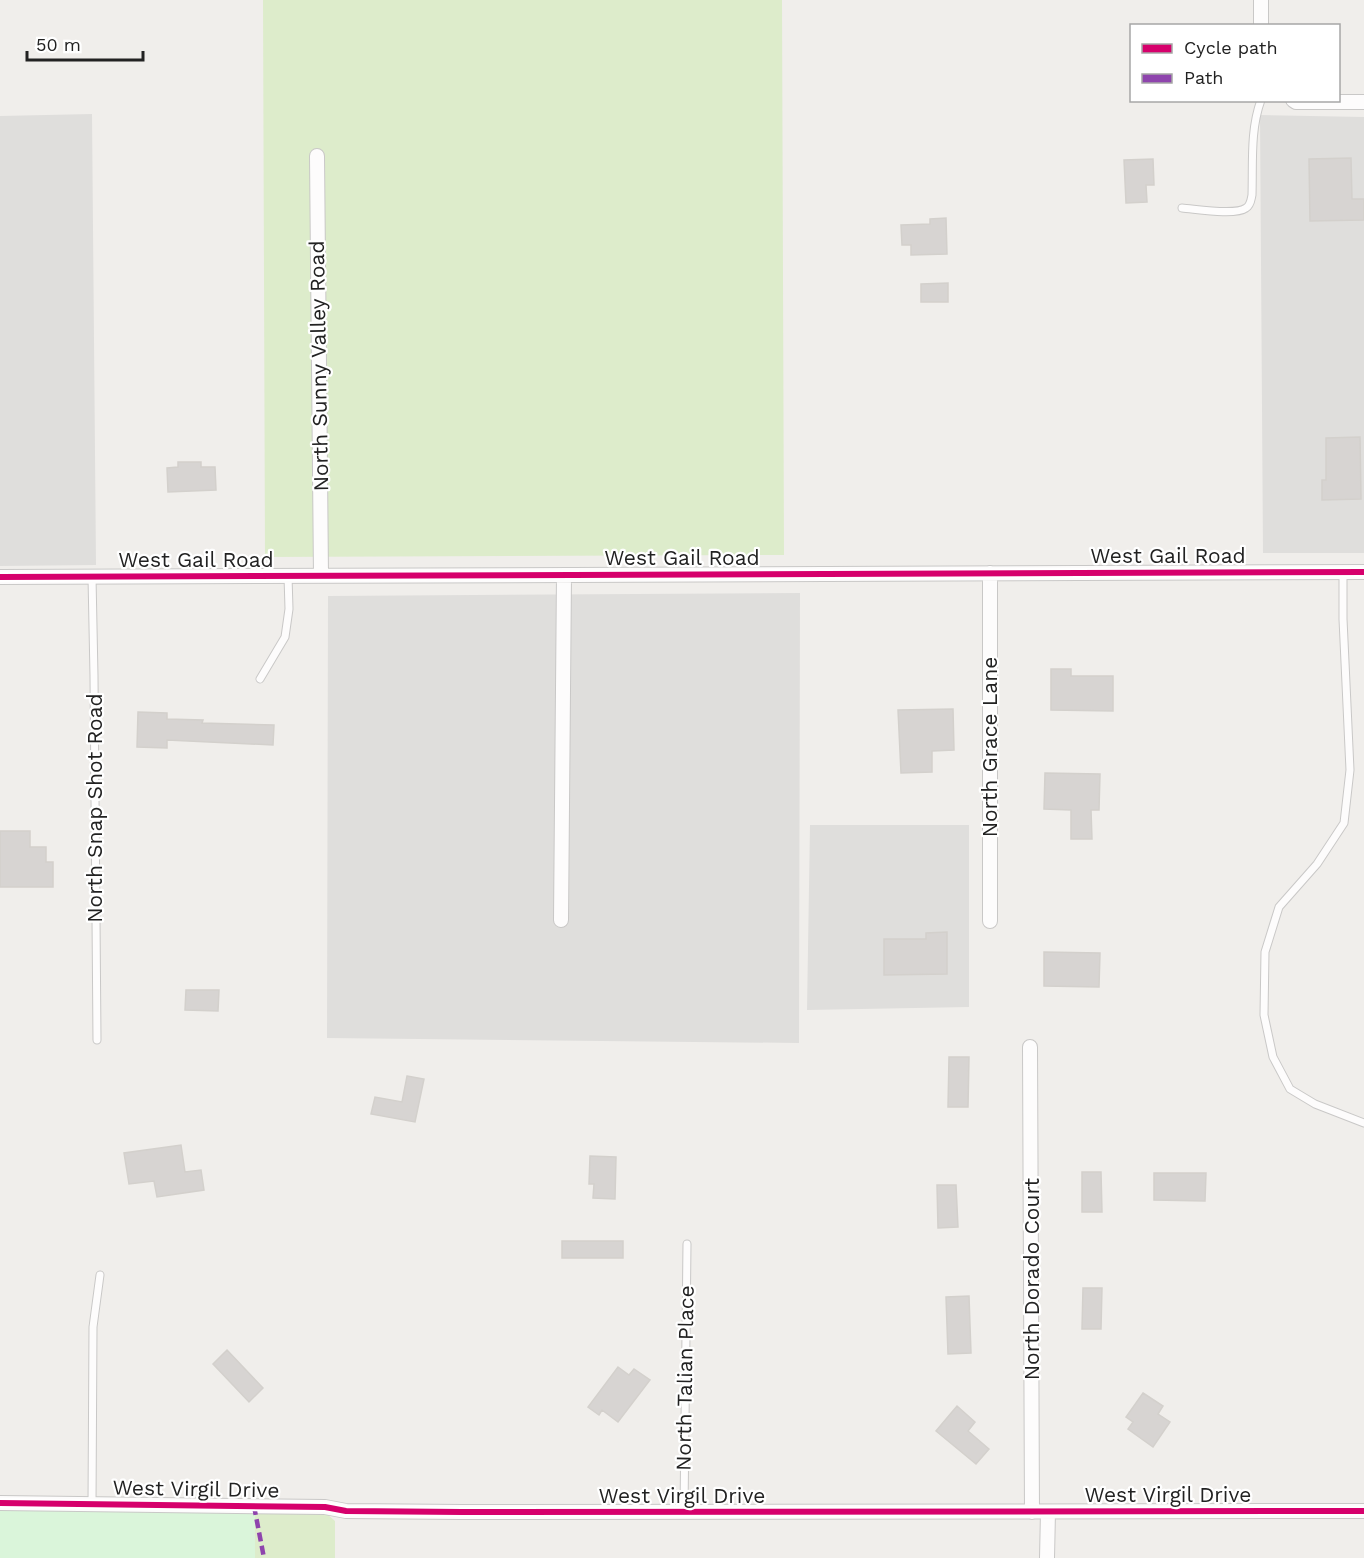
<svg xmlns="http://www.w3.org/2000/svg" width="1364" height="1558" font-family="'Work Sans',sans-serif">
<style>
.residential{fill:#dfdedc}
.grass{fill:#ddeccb}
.park{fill:#daf5da}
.building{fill:#d7d4d2;stroke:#d3d0cc;stroke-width:1.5}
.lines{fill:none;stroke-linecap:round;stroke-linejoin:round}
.service-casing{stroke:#c9c8c7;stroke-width:9}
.minor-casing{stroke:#c9c8c7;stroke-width:16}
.service{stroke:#fdfcfc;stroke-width:7}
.minor{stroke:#fdfcfc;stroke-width:14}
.quiet{stroke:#8e44ad;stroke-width:4.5;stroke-dasharray:9 4.5;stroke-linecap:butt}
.cycleway-casing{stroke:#fff;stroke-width:10}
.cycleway{stroke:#d6006c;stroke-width:6}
.labels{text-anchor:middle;stroke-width:4.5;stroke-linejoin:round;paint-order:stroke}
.street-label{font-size:21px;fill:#222;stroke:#fff}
</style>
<rect width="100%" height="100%" fill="#f0eeeb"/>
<path class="residential" d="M 92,114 L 96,565 L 0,566 L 0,116 Z
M 1260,115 L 1364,117 L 1364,553 L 1263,553 Z
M 800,593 L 799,1043 L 327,1038 L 328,596 Z
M 810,825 L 969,825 L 969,1007 L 807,1010 Z"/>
<path class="grass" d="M 263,0 L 782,0 L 784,555 L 265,557 Z
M 0,1512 L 325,1512 L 335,1521 L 335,1558 L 0,1558 Z"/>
<path class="park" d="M 0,1508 L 255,1513 L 255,1558 L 0,1558 Z"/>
<path class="building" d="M 1351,158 L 1352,199 L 1364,199 L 1364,220 L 1310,221 L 1309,159 Z
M 1153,159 L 1154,185 L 1146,185 L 1147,202 L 1126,203 L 1124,160 Z
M 946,218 L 947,254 L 911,255 L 911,245 L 902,245 L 901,225 L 930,224 L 930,219 Z
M 948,283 L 948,302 L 921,302 L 921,284 Z
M 1360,437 L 1361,499 L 1322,500 L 1322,480 L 1326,480 L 1326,438 Z
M 178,462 L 201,462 L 201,467 L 215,467 L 216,490 L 168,492 L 167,468 L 178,467 Z
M 1051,669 L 1071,669 L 1071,676 L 1113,676 L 1113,711 L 1051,710 Z
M 953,709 L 954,750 L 932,751 L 932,772 L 901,773 L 898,710 Z
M 138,712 L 167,713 L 167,719 L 203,720 L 202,723 L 274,725 L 273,745 L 167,740 L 167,748 L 137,747 Z
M 1045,773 L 1100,774 L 1099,810 L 1091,810 L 1092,839 L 1071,839 L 1071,810 L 1044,809 Z
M 0,831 L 30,831 L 30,847 L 46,847 L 46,862 L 53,862 L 53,887 L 0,887 Z
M 947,932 L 947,974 L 884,975 L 884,939 L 926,939 L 926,933 Z
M 1044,952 L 1100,953 L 1099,987 L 1044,986 Z
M 186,990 L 219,990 L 218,1011 L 185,1010 Z
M 949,1057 L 969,1057 L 968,1107 L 948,1107 Z
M 407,1076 L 424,1079 L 415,1122 L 371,1114 L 375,1097 L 402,1102 Z
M 181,1145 L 185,1172 L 201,1170 L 204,1190 L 157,1197 L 154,1181 L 129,1184 L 124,1153 Z
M 590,1156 L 616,1157 L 615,1199 L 593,1198 L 594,1184 L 589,1184 Z
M 1082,1172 L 1101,1172 L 1102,1212 L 1082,1212 Z
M 1154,1173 L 1206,1173 L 1205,1201 L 1154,1200 Z
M 937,1185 L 956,1185 L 958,1227 L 938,1228 Z
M 562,1241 L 623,1241 L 623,1258 L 562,1258 Z
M 1083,1288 L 1102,1288 L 1101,1329 L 1082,1329 Z
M 969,1296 L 971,1353 L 948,1354 L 946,1297 Z
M 227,1350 L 263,1388 L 249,1402 L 213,1364 Z
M 618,1367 L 629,1375 L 634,1369 L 650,1380 L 618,1422 L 602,1410 L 599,1415 L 588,1407 Z
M 1143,1393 L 1163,1406 L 1158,1414 L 1170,1422 L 1153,1447 L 1128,1429 L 1133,1422 L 1126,1417 Z
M 957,1406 L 975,1422 L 968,1431 L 989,1449 L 976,1464 L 936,1431 Z"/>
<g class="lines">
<g class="service-casing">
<path id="service" d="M 1182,208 C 1196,209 1235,216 1246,208 C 1251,205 1251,199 1252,195 C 1253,163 1250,130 1261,100
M 1343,572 L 1343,619 L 1350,770 L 1344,823 L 1317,864 L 1279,907 L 1265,952 L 1264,1015 L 1273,1057 L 1290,1089 L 1315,1104 L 1364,1123
M 92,577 L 94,676 L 97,1040
M 260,679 L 285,637 L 289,609 L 288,576
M 92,1504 L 93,1327 L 100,1275
M 684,1512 L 687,1244"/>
</g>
<g class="minor-casing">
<path id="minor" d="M 1261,26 L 1261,0
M 1293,100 L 1296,102 L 1364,102
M 317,156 L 321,576
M 990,573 L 990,921
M 0,577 L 1364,572
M 561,920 L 564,575
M 1030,1047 L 1032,1512
M 0,1503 L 325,1507 L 346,1511 L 462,1512 L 1364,1511
M 1047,1558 L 1048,1512"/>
</g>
<use href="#service" class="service"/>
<use href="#minor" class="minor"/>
<path class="quiet" d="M 254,1506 L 264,1558"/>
<g class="cycleway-casing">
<path id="cycleway" d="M 0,577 L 1364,572
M 0,1503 L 325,1507 L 346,1511 L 462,1512 L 1364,1511"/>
</g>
<use href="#cycleway" class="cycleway"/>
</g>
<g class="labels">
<g class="street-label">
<text transform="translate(319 366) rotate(-91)" y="7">North Sunny Valley Road</text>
<text x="1168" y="563">West Gail Road</text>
<text x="682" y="565">West Gail Road</text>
<text x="196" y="567">West Gail Road</text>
<text transform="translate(990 747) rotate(-90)" y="7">North Grace Lane</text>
<text transform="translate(95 808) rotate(-90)" y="7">North Snap Shot Road</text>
<text transform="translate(1032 1279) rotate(-90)" y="7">North Dorado Court</text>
<text transform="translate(685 1378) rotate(-89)" y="7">North Talian Place</text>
<text transform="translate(196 1489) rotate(1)" y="7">West Virgil Drive</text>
<text x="1168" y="1502">West Virgil Drive</text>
<text x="682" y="1503">West Virgil Drive</text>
</g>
</g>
<rect x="1130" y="24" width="210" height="78" fill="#ffffff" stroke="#a7a7a7" stroke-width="1.5"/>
<rect x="1142" y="44" width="30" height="9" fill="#d6006c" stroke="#a7a7a7" stroke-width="1.5"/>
<text x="1184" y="54" font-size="18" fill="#222222">Cycle path</text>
<rect x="1142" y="74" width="30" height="9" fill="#8e44ad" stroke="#a7a7a7" stroke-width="1.5"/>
<text x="1184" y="84" font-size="18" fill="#222222">Path</text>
<path d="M27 51v9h116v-9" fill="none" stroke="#222222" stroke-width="3"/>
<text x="36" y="51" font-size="18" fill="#222222" stroke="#ffffff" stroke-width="4.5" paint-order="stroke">50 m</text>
</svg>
